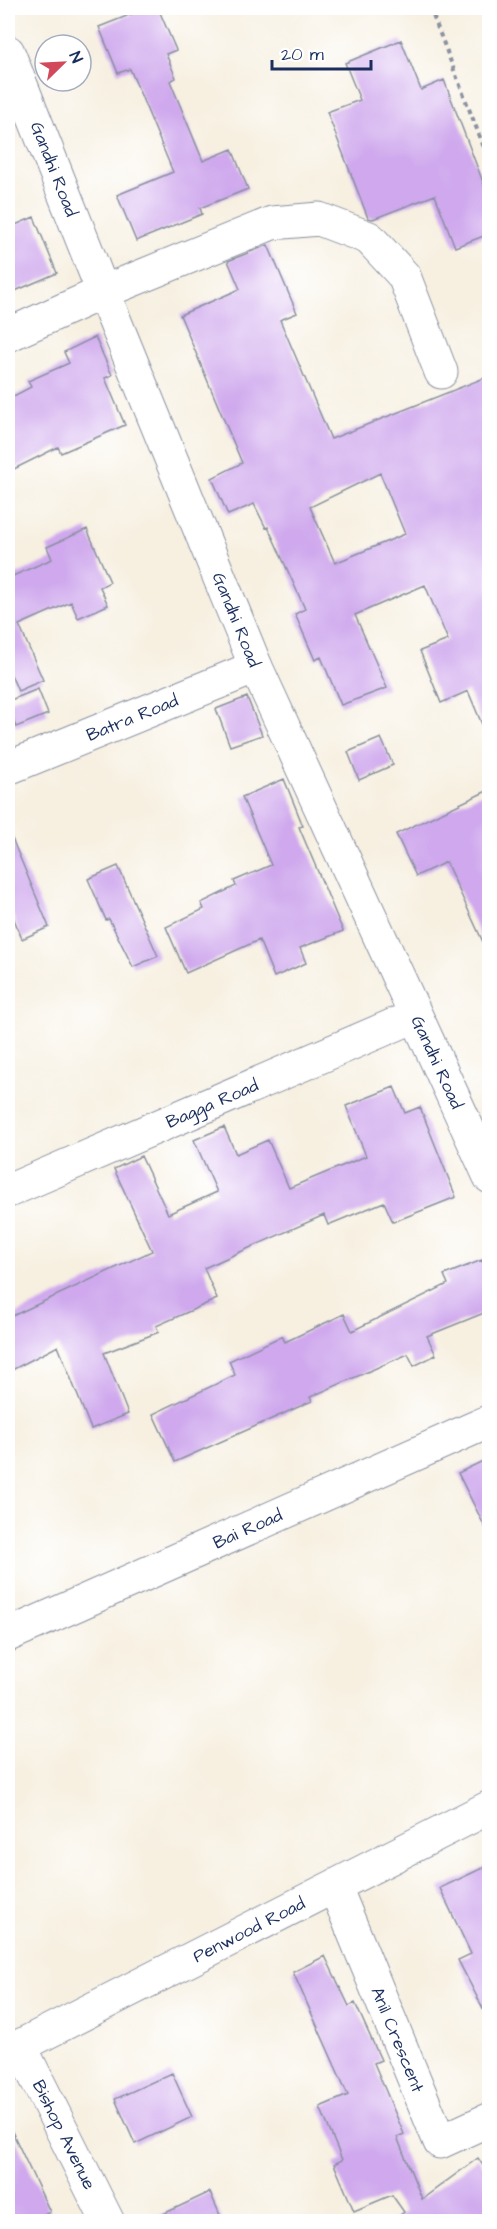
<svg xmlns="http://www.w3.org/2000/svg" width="497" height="2229" font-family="'Architects Daughter',sans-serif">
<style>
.building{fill:#cfa8ed;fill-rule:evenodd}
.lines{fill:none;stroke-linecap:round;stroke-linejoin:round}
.minor-casing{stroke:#8990a0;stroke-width:35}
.path{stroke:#8990a0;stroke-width:4;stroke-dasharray:4.5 4.5;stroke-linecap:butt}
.minor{stroke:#fff;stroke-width:33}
.labels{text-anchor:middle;stroke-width:5;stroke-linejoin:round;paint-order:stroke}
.street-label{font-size:18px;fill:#1b2f5e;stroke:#fff}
</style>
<rect width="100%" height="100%" fill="#fff"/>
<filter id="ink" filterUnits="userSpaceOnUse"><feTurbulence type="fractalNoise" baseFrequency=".0167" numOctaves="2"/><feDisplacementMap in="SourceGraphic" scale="12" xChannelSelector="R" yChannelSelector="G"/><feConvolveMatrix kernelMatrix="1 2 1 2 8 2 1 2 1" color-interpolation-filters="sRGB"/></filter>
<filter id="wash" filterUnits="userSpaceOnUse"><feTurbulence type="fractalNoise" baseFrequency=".008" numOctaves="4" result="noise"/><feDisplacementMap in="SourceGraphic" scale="24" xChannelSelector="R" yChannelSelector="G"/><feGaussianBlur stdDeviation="1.35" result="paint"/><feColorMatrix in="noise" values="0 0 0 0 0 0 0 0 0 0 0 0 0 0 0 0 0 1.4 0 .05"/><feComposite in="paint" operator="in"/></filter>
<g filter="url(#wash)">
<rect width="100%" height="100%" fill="#f7f0e1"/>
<g id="blocks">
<path class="building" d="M 147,8 L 158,8 L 176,50 L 166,54 L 176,78 L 170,81 L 203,161 L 232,149 L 248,189 L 200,208 L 202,214 L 136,241 L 117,195 L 173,172 L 130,69 L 118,73 L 99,27 Z
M 401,40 L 421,90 L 444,80 L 489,198 L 489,234 L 455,247 L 435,195 L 373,219 L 368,218 L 327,112 L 360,100 L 345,63 Z
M 34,217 L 57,273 L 8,294 L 8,228 Z
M 268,245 L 297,313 L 280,320 L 331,439 L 489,376 L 489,741 L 468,691 L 441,703 L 420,651 L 448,640 L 425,585 L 355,615 L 387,688 L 341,705 L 321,657 L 315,660 L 295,614 L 305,609 L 268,527 L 266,528 L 254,504 L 228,515 L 212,478 L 242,463 L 180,315 L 240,289 L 228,261 ZM 380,473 L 405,534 L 335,563 L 310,507 Z
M 95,337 L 112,375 L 105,378 L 125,425 L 61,453 L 58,447 L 8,472 L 8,399 L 31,387 L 28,381 L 69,363 L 64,352 Z
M 87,529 L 110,582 L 100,587 L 108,605 L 78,618 L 71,602 L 19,625 L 43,680 L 18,691 L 8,668 L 8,578 L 52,559 L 47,547 Z
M 38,689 L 48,714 L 16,727 L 8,708 L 8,701 Z
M 247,697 L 262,735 L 230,746 L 216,709 Z
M 381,738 L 393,765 L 359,780 L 348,752 Z
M 284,779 L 303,826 L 299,827 L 343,931 L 300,948 L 306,963 L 274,977 L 259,940 L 186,973 L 166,927 L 204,909 L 201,903 L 236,886 L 234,881 L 271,865 L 242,797 Z
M 489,790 L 489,955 L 446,862 L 416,876 L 396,834 Z
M 8,829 L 49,927 L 22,939 L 8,904 Z
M 118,866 L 158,956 L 133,967 L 109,919 L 106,920 L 88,879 Z
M 394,1087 L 405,1113 L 420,1107 L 456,1197 L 393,1222 L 384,1202 L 328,1225 L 324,1215 L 204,1268 L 217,1299 L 156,1326 L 159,1332 L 104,1353 L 128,1414 L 91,1429 L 58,1346 L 8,1372 L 8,1318 L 152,1251 L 114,1169 L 141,1156 L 168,1214 L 217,1192 L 194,1140 L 224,1127 L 236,1154 L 268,1140 L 289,1188 L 366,1156 L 346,1106 Z
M 482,1260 L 489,1279 L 489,1311 L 427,1336 L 436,1355 L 414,1366 L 408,1354 L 310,1397 L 312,1401 L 175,1462 L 153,1414 L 235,1375 L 229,1361 L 282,1336 L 285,1342 L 344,1314 L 352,1331 L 448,1284 L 444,1275 Z
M 489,1458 L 489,1535 L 458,1473 Z
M 489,1865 L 489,2020 L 458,1960 L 471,1954 L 440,1888 Z
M 325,1956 L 349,2006 L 355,2003 L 381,2060 L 374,2063 L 404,2134 L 397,2137 L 422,2199 L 478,2158 L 489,2174 L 489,2222 L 391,2222 L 404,2212 L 392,2195 L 354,2211 L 334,2164 L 342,2160 L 320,2107 L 348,2095 L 293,1972 Z
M 172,2073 L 192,2117 L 135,2144 L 115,2099 Z
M 8,2123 L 50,2212 L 30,2222 L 8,2222 Z
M 210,2192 L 223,2222 L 146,2222 Z"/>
</g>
</g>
<g filter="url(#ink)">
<use href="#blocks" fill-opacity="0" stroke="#8990a0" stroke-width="1.5"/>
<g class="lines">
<g class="minor-casing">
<g id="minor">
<path id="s1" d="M 8,52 L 103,292 L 256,667 L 490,1177"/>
<path d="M 8,335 L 103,292 L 272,223 L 319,219 L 369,238 L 404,276 L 441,372"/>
<path id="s2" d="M 8,768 L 256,667"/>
<path id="s3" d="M 8,1191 L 415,1016"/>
<path id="s4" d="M 8,1635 L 490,1421"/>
<path id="s5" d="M 335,1887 L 440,2142 L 490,2119"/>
<path id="s6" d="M 20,2046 L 108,2222"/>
<path id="s7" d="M 8,2052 L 490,1807"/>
</g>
</g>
<path class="path" d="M 430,8 L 490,163"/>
<use href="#minor" class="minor"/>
</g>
</g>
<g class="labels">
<g class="street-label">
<text dy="6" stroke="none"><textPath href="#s1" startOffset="126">Gandhi Road</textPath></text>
<text dy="6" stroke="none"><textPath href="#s1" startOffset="612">Gandhi Road</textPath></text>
<text dy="6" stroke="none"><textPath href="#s2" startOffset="134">Batra Road</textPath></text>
<text dy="6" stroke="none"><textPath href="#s1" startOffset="1098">Gandhi Road</textPath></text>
<text dy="6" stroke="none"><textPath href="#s3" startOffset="222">Bagga Road</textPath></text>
<text dy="6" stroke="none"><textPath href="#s4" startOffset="262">Bai Road</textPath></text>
<text dy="6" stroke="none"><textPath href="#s7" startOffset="270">Penwood Road</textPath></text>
<text dy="6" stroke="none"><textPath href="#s5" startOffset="165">Anil Crescent</textPath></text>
<text dy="6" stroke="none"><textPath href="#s6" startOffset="99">Bishop Avenue</textPath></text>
</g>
</g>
<rect width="497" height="2229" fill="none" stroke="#fff" stroke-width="30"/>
<g transform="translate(63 63) rotate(66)"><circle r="28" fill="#ffffff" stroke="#a4acbf" stroke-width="1.5"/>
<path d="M0-4.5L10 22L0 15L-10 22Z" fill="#d1495b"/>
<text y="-9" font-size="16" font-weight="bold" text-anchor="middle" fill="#1b2f5e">N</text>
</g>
<path d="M272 60v9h99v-9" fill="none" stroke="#1b2f5e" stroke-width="3"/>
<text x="281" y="60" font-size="18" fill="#1b2f5e" stroke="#ffffff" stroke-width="4.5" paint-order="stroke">20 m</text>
</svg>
